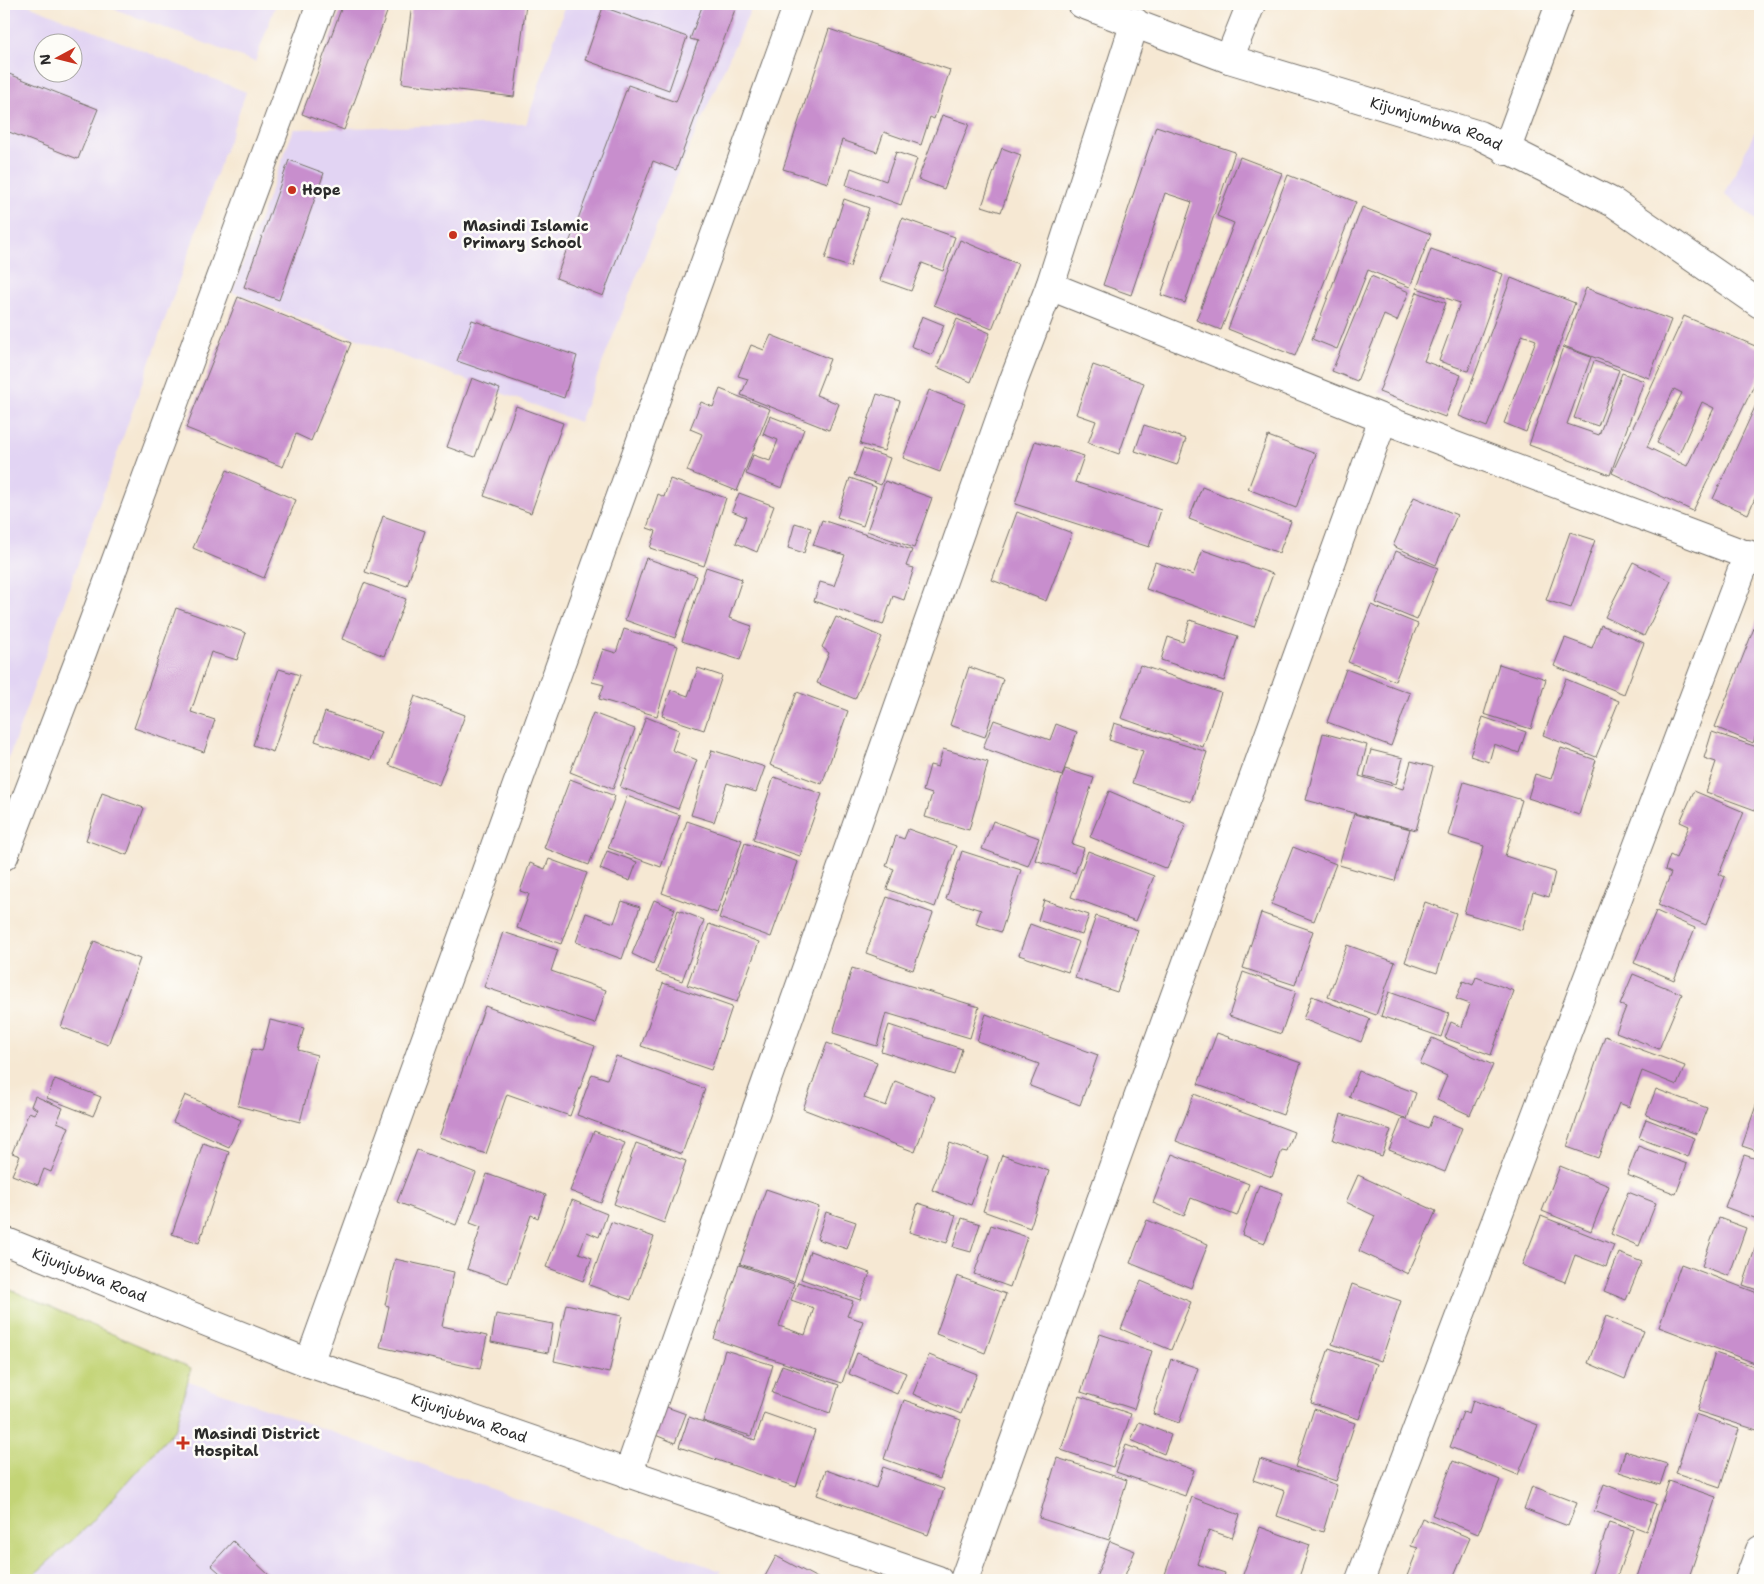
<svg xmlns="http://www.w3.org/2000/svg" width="1764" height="1584" font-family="'Shantell Sans',sans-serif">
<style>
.built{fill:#e2d4f3;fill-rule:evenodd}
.green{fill:#c3d476;stroke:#778050}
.building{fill:#c88ecd;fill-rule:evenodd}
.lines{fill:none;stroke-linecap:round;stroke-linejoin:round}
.minor-casing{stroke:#726d66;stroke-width:30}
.minor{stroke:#fff;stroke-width:28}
.poi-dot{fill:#c8321e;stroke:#fdfcf7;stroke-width:2}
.labels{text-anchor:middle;stroke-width:5;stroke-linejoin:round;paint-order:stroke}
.street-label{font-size:15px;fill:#2b2b2b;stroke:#fdfcf7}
.poi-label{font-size:15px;font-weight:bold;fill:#2b2b2b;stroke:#fdfcf7;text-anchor:start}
</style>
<rect width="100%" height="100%" fill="#fdfcf7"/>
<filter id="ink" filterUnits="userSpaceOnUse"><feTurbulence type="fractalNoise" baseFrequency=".02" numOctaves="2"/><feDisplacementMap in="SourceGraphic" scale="10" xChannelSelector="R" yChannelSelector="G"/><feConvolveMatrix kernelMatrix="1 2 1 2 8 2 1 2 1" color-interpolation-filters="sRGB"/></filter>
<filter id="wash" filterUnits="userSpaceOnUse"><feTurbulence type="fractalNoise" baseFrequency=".0096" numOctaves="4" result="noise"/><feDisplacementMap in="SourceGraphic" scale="20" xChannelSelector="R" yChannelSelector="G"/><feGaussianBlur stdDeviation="1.12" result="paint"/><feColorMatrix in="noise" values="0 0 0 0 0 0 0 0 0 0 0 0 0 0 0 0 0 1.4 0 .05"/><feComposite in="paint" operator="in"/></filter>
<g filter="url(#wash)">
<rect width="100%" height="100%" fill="#f6e8d3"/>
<path class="built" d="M 4,4 L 26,4 L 246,92 L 4,771 ZM 42,42 L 72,42 L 72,72 L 42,72 Z
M 101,4 L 276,4 L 255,62 Z
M 566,4 L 753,4 L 675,179 L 579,422 L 232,292 L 294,129 L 526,124 Z
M 1760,121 L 1760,223 L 1725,194 Z
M 4,1315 L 721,1571 L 716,1580 L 4,1580 Z"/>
<path class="green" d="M 4,1287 L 191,1368 L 176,1428 L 87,1527 L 28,1580 L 4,1580 Z"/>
<g id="blocks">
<path class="building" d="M 343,4 L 390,4 L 344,130 L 302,114 Z
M 412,4 L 526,4 L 514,97 L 402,83 Z
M 703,4 L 737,4 L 676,170 L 653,161 L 603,296 L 556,278 L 628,85 L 676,102 L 698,41 L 690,39 Z
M 603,7 L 687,37 L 669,90 L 585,60 Z
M 829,29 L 950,70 L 934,119 L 930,117 L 921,145 L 884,132 L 877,152 L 842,140 L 828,183 L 783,169 Z
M 4,72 L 98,109 L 78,159 L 4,130 Z
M 942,115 L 969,124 L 944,189 L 918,179 Z
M 1156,126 L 1235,152 L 1185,303 L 1161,295 L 1192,202 L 1165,193 L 1131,295 L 1103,285 Z
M 1002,148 L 1021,155 L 1001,212 L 982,206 Z
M 896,152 L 917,159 L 901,205 L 846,185 L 851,168 L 886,181 Z
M 1240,157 L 1282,173 L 1221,330 L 1196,320 L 1234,223 L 1217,216 Z
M 289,160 L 324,173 L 279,300 L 244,287 Z
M 1288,175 L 1356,202 L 1295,356 L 1228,329 Z
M 844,199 L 869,208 L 850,267 L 825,259 Z
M 1362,207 L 1431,234 L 1410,287 L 1368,270 L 1337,349 L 1312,339 Z
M 902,218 L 955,237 L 943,271 L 922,263 L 911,291 L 880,280 Z
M 960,240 L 1018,264 L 992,329 L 934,305 Z
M 1431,249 L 1503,274 L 1468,371 L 1439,361 L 1460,303 L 1417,288 Z
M 1371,276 L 1409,292 L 1397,321 L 1384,315 L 1357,381 L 1332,371 Z
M 1511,278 L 1575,303 L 1526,432 L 1504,423 L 1536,340 L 1522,335 L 1487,427 L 1459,416 Z
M 1586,288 L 1671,320 L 1649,378 L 1564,346 Z
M 1417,292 L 1446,303 L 1424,361 L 1461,375 L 1445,417 L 1379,392 Z
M 238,297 L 351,343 L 311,441 L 296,434 L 283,467 L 186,428 Z
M 922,316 L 944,325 L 932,355 L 911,346 Z
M 1684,316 L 1760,348 L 1760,373 L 1693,511 L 1612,473 ZM 1674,389 L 1682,393 L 1657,443 L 1679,454 L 1702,402 L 1714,408 L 1687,466 L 1647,447 Z
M 957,319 L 990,333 L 971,382 L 937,367 Z
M 472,320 L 577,356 L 564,398 L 457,361 Z
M 771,335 L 830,359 L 816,395 L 839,404 L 829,430 L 741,395 L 748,379 L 738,376 L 751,345 L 764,350 Z
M 1563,347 L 1591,357 L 1567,424 L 1599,435 L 1622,373 L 1644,381 L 1610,475 L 1529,445 Z
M 1594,361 L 1619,370 L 1598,426 L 1574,418 Z
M 1093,365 L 1144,383 L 1119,454 L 1088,443 L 1096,421 L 1076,414 Z
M 472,378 L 500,389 L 475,457 L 447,447 Z
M 720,389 L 770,409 L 737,491 L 687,471 L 702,434 L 690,429 L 701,402 L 713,407 Z
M 929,390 L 965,404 L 940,472 L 903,458 Z
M 877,394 L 900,401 L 884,451 L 860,444 Z
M 1760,396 L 1760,487 L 1748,514 L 1713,499 Z
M 516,406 L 563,423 L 531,513 L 484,496 Z
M 770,416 L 804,429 L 782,488 L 746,474 L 753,455 L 770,461 L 778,440 L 763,434 Z
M 1144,425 L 1186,439 L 1177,465 L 1135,451 Z
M 1268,436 L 1316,454 L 1296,508 L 1248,489 Z
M 1035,441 L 1084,456 L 1075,482 L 1161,510 L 1149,547 L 1015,504 Z
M 863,449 L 890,458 L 881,485 L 854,475 Z
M 227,470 L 296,500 L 264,578 L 193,548 Z
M 850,478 L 876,487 L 863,526 L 837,517 Z
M 670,479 L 726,498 L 704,566 L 650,548 L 656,531 L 647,528 L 658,494 L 664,497 Z
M 885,481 L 932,498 L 914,548 L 867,531 Z
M 1202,487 L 1291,521 L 1279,553 L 1189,519 Z
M 739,493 L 774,506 L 757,552 L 736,543 L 746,517 L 732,511 Z
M 1414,497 L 1457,515 L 1436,565 L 1393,546 Z
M 1017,512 L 1072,533 L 1046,601 L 992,580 Z
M 383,516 L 425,531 L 407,586 L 365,572 Z
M 822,520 L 912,550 L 906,566 L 914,568 L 904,600 L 893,596 L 883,625 L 814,601 L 820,582 L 834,586 L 845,555 L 813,545 Z
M 795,523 L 811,528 L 804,553 L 788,548 Z
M 1570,532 L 1595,540 L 1571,608 L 1546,600 Z
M 1203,550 L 1273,574 L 1254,627 L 1146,589 L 1155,562 L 1193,575 Z
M 1396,551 L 1438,568 L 1417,620 L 1376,603 Z
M 646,558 L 697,576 L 675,638 L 625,620 Z
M 1633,562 L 1671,581 L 1644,636 L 1605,617 Z
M 706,567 L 742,579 L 729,618 L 752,626 L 740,660 L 682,641 Z
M 364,583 L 406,599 L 384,656 L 342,639 Z
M 1371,605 L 1418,624 L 1395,681 L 1348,662 Z
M 176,608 L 246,633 L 237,660 L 211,652 L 191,712 L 215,720 L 204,752 L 134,728 Z
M 1760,613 L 1760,725 L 1753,743 L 1715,727 Z
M 836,617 L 882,637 L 855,699 L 817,683 L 829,653 L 822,647 Z
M 1190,620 L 1238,636 L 1224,681 L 1161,660 L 1168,637 L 1183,642 Z
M 1601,625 L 1644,643 L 1624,694 L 1554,666 L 1565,638 L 1592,648 Z
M 624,629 L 678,646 L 657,716 L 599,699 L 604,685 L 592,682 L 603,649 L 616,653 Z
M 1499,664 L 1546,679 L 1531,729 L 1484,714 Z
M 1140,665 L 1221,693 L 1203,747 L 1121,718 Z
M 969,667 L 1003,679 L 985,737 L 950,725 Z
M 698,668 L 722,676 L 704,730 L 662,716 L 671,690 L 688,696 Z
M 279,669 L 300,675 L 273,752 L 253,745 Z
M 1346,669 L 1410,693 L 1391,746 L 1327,722 Z
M 1566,679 L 1619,701 L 1596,757 L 1543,735 Z
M 797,692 L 848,711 L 822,784 L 770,765 Z
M 415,696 L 465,715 L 439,785 L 389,765 Z
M 325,712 L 381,732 L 371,760 L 315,741 Z
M 593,713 L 635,729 L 613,789 L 570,772 Z
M 646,717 L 679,730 L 672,750 L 697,760 L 678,809 L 620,787 Z
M 1483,717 L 1526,732 L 1519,753 L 1494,744 L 1489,762 L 1470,756 Z
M 994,720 L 1050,740 L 1056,724 L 1077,732 L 1062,776 L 983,748 Z
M 1114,723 L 1207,752 L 1191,802 L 1132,783 L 1143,751 L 1109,740 Z
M 1712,732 L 1760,748 L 1760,793 L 1755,810 L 1706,792 L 1716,762 L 1704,758 Z
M 1323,733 L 1367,745 L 1359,776 L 1403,789 L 1411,761 L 1433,767 L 1416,830 L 1306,800 Z
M 1561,748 L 1596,760 L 1579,815 L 1528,798 L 1535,774 L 1551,779 Z
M 943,749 L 988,762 L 969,830 L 925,817 L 932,794 L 923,791 L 930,765 L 938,767 Z
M 712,750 L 765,767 L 756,792 L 727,783 L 714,822 L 691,815 Z
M 1371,750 L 1403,758 L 1396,784 L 1364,776 Z
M 1065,769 L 1094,778 L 1072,844 L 1084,848 L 1075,873 L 1035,860 Z
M 774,777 L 822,794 L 800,856 L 753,840 Z
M 570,779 L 615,796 L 589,865 L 544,848 Z
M 1464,782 L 1522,800 L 1505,856 L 1555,872 L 1549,897 L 1533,892 L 1522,930 L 1464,913 L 1484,846 L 1448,835 Z
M 1109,791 L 1186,824 L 1167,869 L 1090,837 Z
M 1694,791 L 1744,812 L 1719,874 L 1725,877 L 1706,925 L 1658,905 L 1671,873 L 1665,870 L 1670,855 L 1676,858 L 1689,826 L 1680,822 Z
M 102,793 L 144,808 L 127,855 L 86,840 Z
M 627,796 L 680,815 L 661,867 L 608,848 Z
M 1354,814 L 1410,829 L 1395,881 L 1339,865 Z
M 687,821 L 742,840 L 717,913 L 662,893 Z
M 993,821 L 1039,838 L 1028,866 L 982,849 Z
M 908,829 L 956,846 L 935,907 L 887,889 L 894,869 L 886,866 L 896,836 L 904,839 Z
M 745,843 L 798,862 L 771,937 L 719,918 Z
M 1293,847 L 1336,864 L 1314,921 L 1271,904 Z
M 607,851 L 637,862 L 630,881 L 600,869 Z
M 962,851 L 1021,870 L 1001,932 L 976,924 L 981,910 L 946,899 Z
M 1088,851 L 1154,876 L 1136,921 L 1071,897 Z
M 549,859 L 587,873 L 561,944 L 517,928 L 529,894 L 520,891 L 530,863 L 545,869 Z
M 887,897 L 933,913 L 913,970 L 866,953 Z
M 654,900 L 675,909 L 653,964 L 632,954 Z
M 1044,900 L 1089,915 L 1082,935 L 1038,920 Z
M 622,901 L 640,907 L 622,959 L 576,942 L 586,913 L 614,923 Z
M 1425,902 L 1456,913 L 1437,973 L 1405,962 Z
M 678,910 L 704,920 L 682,981 L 656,972 Z
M 1656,911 L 1695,928 L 1674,980 L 1634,963 Z
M 1261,913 L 1313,931 L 1295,985 L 1243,968 Z
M 1096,916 L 1138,930 L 1117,992 L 1075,978 Z
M 709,924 L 759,942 L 737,1002 L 687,985 Z
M 1030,924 L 1079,942 L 1068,972 L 1019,955 Z
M 503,932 L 558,950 L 551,971 L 606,990 L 595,1024 L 484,987 Z
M 94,941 L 140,959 L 108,1045 L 61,1027 Z
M 1347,945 L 1395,962 L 1376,1015 L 1328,997 Z
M 852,968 L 979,1007 L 970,1038 L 886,1013 L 877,1046 L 833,1033 Z
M 1243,972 L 1296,991 L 1281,1034 L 1229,1016 Z
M 1633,974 L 1682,994 L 1659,1049 L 1616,1032 L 1626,1007 L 1620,1005 Z
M 1476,977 L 1514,991 L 1491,1055 L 1445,1038 L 1451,1022 L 1462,1027 L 1470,1004 L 1456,999 L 1463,981 L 1473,985 Z
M 663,983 L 732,1007 L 711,1070 L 641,1046 Z
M 1389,992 L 1449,1013 L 1441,1037 L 1381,1016 Z
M 1312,996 L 1370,1019 L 1361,1042 L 1303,1019 Z
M 485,1006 L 595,1046 L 570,1116 L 507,1094 L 486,1154 L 439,1137 Z
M 986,1014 L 1098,1055 L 1080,1105 L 1030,1086 L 1039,1064 L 977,1041 Z
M 270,1020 L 304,1028 L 298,1050 L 317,1055 L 300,1122 L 238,1106 L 252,1049 L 262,1051 Z
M 889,1025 L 962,1049 L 954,1075 L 881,1051 Z
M 1217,1033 L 1301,1063 L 1283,1115 L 1198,1084 Z
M 1605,1036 L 1685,1066 L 1677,1085 L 1642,1071 L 1629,1107 L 1619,1103 L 1598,1158 L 1567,1147 Z
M 1432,1038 L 1493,1065 L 1470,1115 L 1437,1100 L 1447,1076 L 1420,1064 Z
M 827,1043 L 877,1062 L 864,1098 L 886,1106 L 895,1081 L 935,1097 L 915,1152 L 803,1109 Z
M 616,1056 L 705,1089 L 682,1154 L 577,1115 L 592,1074 L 607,1079 Z
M 1359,1071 L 1416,1093 L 1407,1119 L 1349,1097 Z
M 55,1079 L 101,1097 L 93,1116 L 47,1098 Z
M 1656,1089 L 1707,1108 L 1697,1134 L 1646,1115 Z
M 1194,1094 L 1294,1132 L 1287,1151 L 1282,1150 L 1272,1177 L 1176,1141 Z
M 1760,1094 L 1760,1152 L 1742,1146 Z
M 185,1095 L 241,1120 L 229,1147 L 173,1122 Z
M 35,1096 L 63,1108 L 57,1122 L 69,1127 L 51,1172 L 44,1169 L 38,1185 L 12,1175 L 20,1156 L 12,1153 L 29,1112 L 34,1114 L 37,1109 L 31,1106 Z
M 1341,1114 L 1391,1130 L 1382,1156 L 1333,1140 Z
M 1433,1116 L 1462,1128 L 1445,1172 L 1389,1150 L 1402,1118 L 1428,1129 Z
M 1646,1119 L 1695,1138 L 1688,1157 L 1639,1138 Z
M 594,1131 L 625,1143 L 601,1203 L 570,1191 Z
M 203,1143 L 229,1152 L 199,1243 L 172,1234 Z
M 636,1143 L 686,1161 L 664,1223 L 614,1204 Z
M 950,1143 L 988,1157 L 971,1205 L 932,1190 Z
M 1638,1146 L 1687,1164 L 1676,1194 L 1627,1175 Z
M 417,1150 L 476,1173 L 456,1225 L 397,1202 Z
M 1172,1154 L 1249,1184 L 1237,1216 L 1191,1198 L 1184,1216 L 1153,1203 Z
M 1002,1155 L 1049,1171 L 1030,1228 L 983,1211 Z
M 1744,1155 L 1760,1160 L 1760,1211 L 1757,1219 L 1725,1207 Z
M 1560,1166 L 1609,1186 L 1591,1231 L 1542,1211 Z
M 487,1174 L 546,1195 L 538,1218 L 531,1215 L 508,1283 L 467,1269 L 481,1227 L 470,1223 Z
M 1358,1175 L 1436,1211 L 1408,1274 L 1359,1251 L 1375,1216 L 1346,1202 Z
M 1259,1185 L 1283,1193 L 1265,1243 L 1242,1235 Z
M 766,1189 L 819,1207 L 794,1282 L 740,1264 Z
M 1628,1192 L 1656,1203 L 1639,1246 L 1611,1234 Z
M 572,1200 L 607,1214 L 599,1237 L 587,1232 L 579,1253 L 592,1258 L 583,1281 L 546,1267 Z
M 918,1203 L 956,1215 L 947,1243 L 909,1232 Z
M 826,1212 L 856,1222 L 847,1249 L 817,1239 Z
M 1541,1216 L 1614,1245 L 1606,1267 L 1575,1255 L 1565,1282 L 1522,1265 Z
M 962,1218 L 980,1224 L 971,1252 L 953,1247 Z
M 1719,1218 L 1746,1228 L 1729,1276 L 1702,1266 Z
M 1147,1220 L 1208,1244 L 1191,1288 L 1130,1263 Z
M 611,1222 L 654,1237 L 631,1300 L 589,1285 Z
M 991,1225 L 1027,1237 L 1010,1287 L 974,1274 Z
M 1760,1234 L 1760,1291 L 1743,1285 Z
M 810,1251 L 870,1273 L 860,1300 L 801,1279 Z
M 1619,1253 L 1642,1262 L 1626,1300 L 1604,1291 Z
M 395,1259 L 454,1272 L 442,1326 L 487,1336 L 480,1369 L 380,1347 L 389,1306 L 385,1305 Z
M 1681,1264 L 1760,1294 L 1760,1365 L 1659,1327 Z
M 739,1265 L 794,1284 L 779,1326 L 805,1335 L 814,1308 L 791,1300 L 798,1282 L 853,1301 L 847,1316 L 863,1321 L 842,1383 L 714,1339 Z
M 957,1276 L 1006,1294 L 985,1353 L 936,1334 Z
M 1141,1281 L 1191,1302 L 1171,1350 L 1121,1329 Z
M 1352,1284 L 1401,1301 L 1381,1361 L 1332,1344 Z
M 566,1304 L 622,1316 L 609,1373 L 554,1361 Z
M 496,1314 L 553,1324 L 548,1353 L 491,1342 Z
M 1606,1316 L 1644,1331 L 1625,1379 L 1588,1363 Z
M 1100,1334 L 1152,1351 L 1134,1409 L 1081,1392 Z
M 1329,1348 L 1377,1364 L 1359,1419 L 1311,1403 Z
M 725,1350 L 773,1365 L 751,1436 L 703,1421 Z
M 857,1353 L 906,1373 L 897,1394 L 849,1374 Z
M 1715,1353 L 1760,1368 L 1760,1431 L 1697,1411 Z
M 929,1355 L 977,1374 L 961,1414 L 913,1394 Z
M 1171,1359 L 1198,1368 L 1179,1423 L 1153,1414 Z
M 782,1365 L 839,1385 L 830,1413 L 772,1393 Z
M 1079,1396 L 1131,1414 L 1113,1467 L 1061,1450 Z
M 904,1400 L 961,1420 L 940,1479 L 884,1459 Z
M 1473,1400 L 1538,1425 L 1518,1475 L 1450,1447 L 1463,1412 L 1469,1414 Z
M 658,1404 L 686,1414 L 675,1443 L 648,1432 Z
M 1314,1409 L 1355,1423 L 1336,1481 L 1295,1467 Z
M 764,1413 L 815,1431 L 796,1487 L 679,1447 L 689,1417 L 755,1440 Z
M 1695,1414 L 1739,1429 L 1720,1488 L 1676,1473 Z
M 1139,1422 L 1171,1435 L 1164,1454 L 1131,1440 Z
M 1126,1445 L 1194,1470 L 1185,1496 L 1116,1472 Z
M 1625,1451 L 1667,1464 L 1660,1485 L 1619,1472 Z
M 1057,1458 L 1127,1480 L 1109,1540 L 1039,1518 Z
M 1260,1459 L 1337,1485 L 1323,1532 L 1277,1516 L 1285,1491 L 1253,1480 Z
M 1453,1461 L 1500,1480 L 1478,1534 L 1432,1515 Z
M 883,1467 L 944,1489 L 928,1535 L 817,1495 L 826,1470 L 876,1488 Z
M 1669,1481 L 1716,1497 L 1688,1580 L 1636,1580 Z
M 1604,1484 L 1656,1504 L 1646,1531 L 1594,1511 Z
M 1532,1486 L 1577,1503 L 1568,1526 L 1524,1509 Z
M 1192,1497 L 1240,1515 L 1232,1538 L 1209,1530 L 1197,1564 L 1225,1573 L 1223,1580 L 1163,1580 Z
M 1422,1518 L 1470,1538 L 1452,1580 L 1416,1580 L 1407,1576 L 1418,1548 L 1411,1546 Z
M 1609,1522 L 1633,1530 L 1616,1580 L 1590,1580 Z
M 1260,1527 L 1310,1545 L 1298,1580 L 1241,1580 Z
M 233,1541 L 270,1576 L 266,1580 L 228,1580 L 211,1565 Z
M 1110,1541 L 1135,1551 L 1123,1580 L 1095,1580 Z
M 776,1556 L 821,1580 L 763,1580 Z"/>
</g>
</g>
<g filter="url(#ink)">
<use href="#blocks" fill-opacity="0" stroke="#726d66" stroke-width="1"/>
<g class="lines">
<g class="minor-casing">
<g id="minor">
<path id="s1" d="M 1082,4 L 1229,59 L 1479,135 L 1614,203 L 1760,304"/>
<path d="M 1229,59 L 1251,4"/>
<path d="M 1506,151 L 1560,4"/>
<path d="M 1050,286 L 1383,419 L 1760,560"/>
<path d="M 4,856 L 80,658 L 321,4"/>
<path id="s2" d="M 4,1241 L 309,1363 L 938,1580"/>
<path d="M 309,1363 L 798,4"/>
<path d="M 628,1474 L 1013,382 L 1050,286 L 1135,22"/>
<path d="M 964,1580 L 1383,419"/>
<path d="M 1360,1580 L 1748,554"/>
<path d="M 1749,1580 L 1760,1550"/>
</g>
</g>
<use href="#minor" class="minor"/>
</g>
</g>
<g class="poi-dot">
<circle cx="292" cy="190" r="5"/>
<circle cx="453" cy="235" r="5"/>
<path d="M180.5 1435.5h5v5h5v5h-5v5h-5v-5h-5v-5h5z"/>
</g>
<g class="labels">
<g class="street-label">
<text dy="5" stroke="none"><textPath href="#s1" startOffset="374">Kijumjumbwa Road</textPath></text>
<text dy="5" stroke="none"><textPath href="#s2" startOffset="92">Kijunjubwa Road</textPath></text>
<text dy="5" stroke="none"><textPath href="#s2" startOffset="498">Kijunjubwa Road</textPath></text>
</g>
<g class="poi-label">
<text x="302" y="195">Hope</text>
<text x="463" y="231">Masindi Islamic<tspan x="463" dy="17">Primary School</tspan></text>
<text x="194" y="1439">Masindi District<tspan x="194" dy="17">Hospital</tspan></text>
</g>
</g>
<rect width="1764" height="1584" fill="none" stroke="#fdfcf7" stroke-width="20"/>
<g transform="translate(58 58) rotate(263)"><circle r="24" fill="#fdfcf7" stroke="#a9a8a5"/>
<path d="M0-4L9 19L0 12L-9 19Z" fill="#c8321e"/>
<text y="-8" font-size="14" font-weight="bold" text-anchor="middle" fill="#2b2b2b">N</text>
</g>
</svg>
